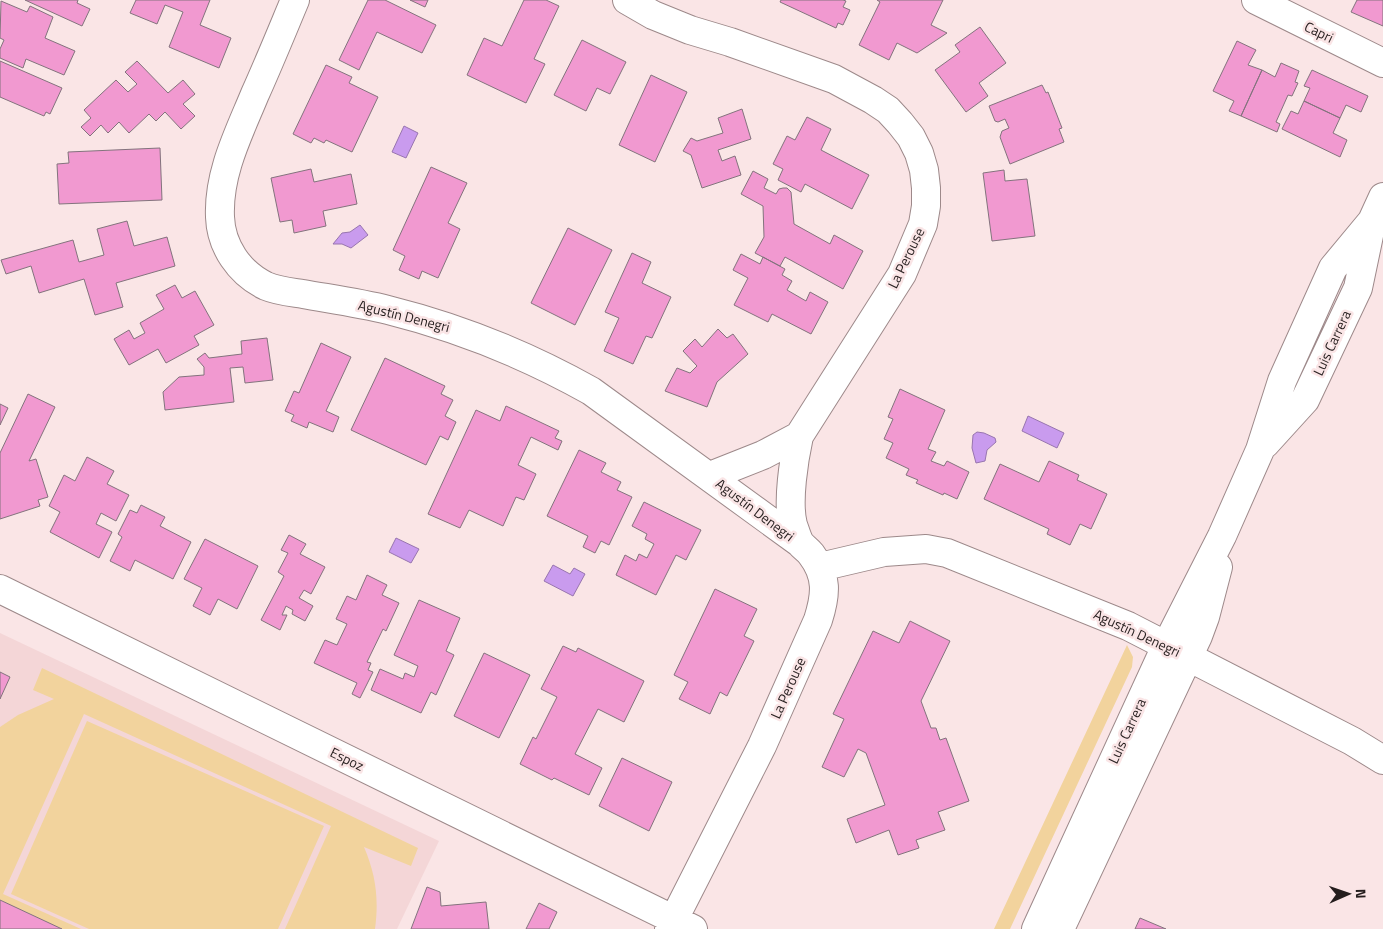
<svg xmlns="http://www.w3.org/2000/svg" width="1383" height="929" font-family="'Titillium Web',sans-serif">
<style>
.built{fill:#f4d6d7}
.green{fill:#f2d39d}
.water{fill:#c99bee;stroke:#9875af}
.building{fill:#f199d0;stroke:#83737d}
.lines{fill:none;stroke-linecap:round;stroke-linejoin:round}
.minor-casing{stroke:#9d898a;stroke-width:30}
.minor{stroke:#fff;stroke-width:28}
.labels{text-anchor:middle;stroke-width:5;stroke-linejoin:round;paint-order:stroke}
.street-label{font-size:14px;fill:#241d1d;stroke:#fae5e6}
</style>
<rect width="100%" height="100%" fill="#fae5e6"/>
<path class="built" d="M 0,633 L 439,841 L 397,929 L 0,929 Z"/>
<path class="green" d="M 1127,645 L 1133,657 L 1132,667 L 1010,929 L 994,929 Z
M 42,668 L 418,848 L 411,866 L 364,847 C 376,875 379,899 375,929 L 285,929 L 331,826 L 84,714 L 3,894 L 81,929 L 62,929 L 0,900 L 0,727 L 18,715 L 54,699 L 33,690 Z
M 87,721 L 324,826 L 278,929 L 89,929 L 11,894 Z"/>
<path class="water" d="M 404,126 L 418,133 L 406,158 L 392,152 Z
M 360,225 L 368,235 L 351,248 L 342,244 L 333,244 L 342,233 L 350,232 Z
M 1028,416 L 1064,433 L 1057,448 L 1022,431 Z
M 977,432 L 984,433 L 995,438 L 996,442 L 987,450 L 985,461 L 976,463 L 972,448 L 973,435 Z
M 396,538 L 419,549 L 411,563 L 389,552 Z
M 553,565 L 570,574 L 574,568 L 585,574 L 573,596 L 544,581 Z"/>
<path class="building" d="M 25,0 L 78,0 L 77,3 L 90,9 L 82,26 Z
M 136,0 L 210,0 L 200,25 L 231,38 L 219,68 L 169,47 L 183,12 L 165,5 L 157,24 L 130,13 Z
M 368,0 L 385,0 L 436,25 L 422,53 L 377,32 L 359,70 L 339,60 Z
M 410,0 L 428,0 L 425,7 Z
M 524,0 L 546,0 L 559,6 L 534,59 L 545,64 L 526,103 L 467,75 L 484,38 L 502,46 Z
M 781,0 L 843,0 L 846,1 L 843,7 L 850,10 L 843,25 L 838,23 L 836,28 L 780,2 Z
M 877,0 L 943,0 L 931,25 L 947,33 L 917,53 L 897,43 L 889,60 L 859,45 L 880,2 Z
M 1357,0 L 1383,0 L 1383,26 L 1351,12 Z
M 1,1 L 27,12 L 30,6 L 53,17 L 45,38 L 75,51 L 64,75 L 26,59 L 23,68 L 0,58 L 0,49 L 4,40 L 0,38 Z
M 980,27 L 1006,63 L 979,83 L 988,96 L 966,112 L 935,70 L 960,52 L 955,45 Z
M 582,40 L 626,62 L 610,94 L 597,88 L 586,111 L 554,95 Z
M 1237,41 L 1256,50 L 1248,65 L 1262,70 L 1241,116 L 1229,111 L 1234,101 L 1213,91 Z
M 0,61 L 62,88 L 50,114 L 46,112 L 44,116 L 0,97 Z
M 137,61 L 168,93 L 183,80 L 195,94 L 183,104 L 195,116 L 181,129 L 165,112 L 156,121 L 149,114 L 129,133 L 119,122 L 108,133 L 101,125 L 90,136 L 81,127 L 91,118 L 84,110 L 116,80 L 128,92 L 137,84 L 125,72 Z
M 1281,63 L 1299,71 L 1295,82 L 1298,83 L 1292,96 L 1288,95 L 1276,122 L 1280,124 L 1277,132 L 1241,116 L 1262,70 L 1275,77 Z
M 326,65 L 352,77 L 349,83 L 378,97 L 352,152 L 326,140 L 324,143 L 314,138 L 311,143 L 293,134 Z
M 1312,70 L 1368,96 L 1361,112 L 1346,105 L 1340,118 L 1304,101 L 1310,88 L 1304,86 Z
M 651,75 L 687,92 L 655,162 L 619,145 Z
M 1042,85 L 1046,93 L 1048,92 L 1062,128 L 1059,129 L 1064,142 L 1010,164 L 1000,137 L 1002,131 L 1009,128 L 1005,119 L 998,122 L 995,121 L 989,106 Z
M 1304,101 L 1340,118 L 1333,133 L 1347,140 L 1340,157 L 1282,129 L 1291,111 L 1298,114 Z
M 742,109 L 751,139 L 718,150 L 722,161 L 735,156 L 741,175 L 702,188 L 691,155 L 683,151 L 691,138 L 697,141 L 723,133 L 718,118 Z
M 807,117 L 831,129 L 821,150 L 869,175 L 852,209 L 805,184 L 801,192 L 778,180 L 783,169 L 773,164 L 787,136 L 795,140 Z
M 160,148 L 162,200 L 59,204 L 57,164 L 69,163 L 68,152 Z
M 431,167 L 467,183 L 448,223 L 460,229 L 438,278 L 422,271 L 419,279 L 399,270 L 405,256 L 393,250 Z
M 311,169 L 314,182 L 351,174 L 357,204 L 323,211 L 326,226 L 294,233 L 292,220 L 280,222 L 271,178 Z
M 1004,170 L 1005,181 L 1027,179 L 1035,236 L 992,241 L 983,173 Z
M 753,171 L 768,179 L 764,188 L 776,194 L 779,189 L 783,188 L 787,188 L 791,192 L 794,224 L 830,244 L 834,235 L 863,251 L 843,289 L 785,257 L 780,266 L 755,253 L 764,237 L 763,206 L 741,194 Z
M 127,221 L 134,246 L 167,237 L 175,266 L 116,283 L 123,307 L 95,315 L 84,279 L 39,293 L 31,266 L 6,274 L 1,260 L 73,240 L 79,262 L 104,255 L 97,229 Z
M 568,228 L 612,250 L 575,325 L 531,303 Z
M 632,253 L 651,262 L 642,283 L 671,297 L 652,338 L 646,336 L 633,364 L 604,351 L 619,318 L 605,312 Z
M 741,254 L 760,264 L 763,257 L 785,269 L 782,275 L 792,281 L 787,290 L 806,301 L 810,292 L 828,302 L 811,334 L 772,314 L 768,322 L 734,305 L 748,278 L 733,270 Z
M 175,285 L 182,298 L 195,291 L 214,325 L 194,336 L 199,345 L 166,363 L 158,349 L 129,365 L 114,339 L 129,330 L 134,339 L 145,333 L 140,323 L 164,309 L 156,295 Z
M 718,329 L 727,338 L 733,334 L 748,354 L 717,382 L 707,407 L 665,391 L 677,368 L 690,373 L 697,366 L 683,351 L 695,339 L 702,347 Z
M 267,338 L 273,380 L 245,383 L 243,367 L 230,368 L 234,402 L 165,410 L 163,392 L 179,377 L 204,375 L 204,367 L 197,359 L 205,353 L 209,358 L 242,354 L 241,341 Z
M 321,343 L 351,357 L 326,411 L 339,417 L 333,432 L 309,422 L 307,428 L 291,421 L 294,415 L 285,411 L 294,391 L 299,393 Z
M 385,358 L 445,386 L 441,394 L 453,400 L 445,416 L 456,422 L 448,440 L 440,436 L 426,465 L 351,430 Z
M 900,389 L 945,410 L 928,449 L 936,452 L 931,461 L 944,466 L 947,461 L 969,472 L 957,499 L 944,493 L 943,495 L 916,483 L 918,480 L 906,475 L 909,469 L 886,458 L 893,443 L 884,439 L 893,419 L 888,417 Z
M 28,394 L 55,407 L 29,461 L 36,459 L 48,497 L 38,500 L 40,506 L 0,519 L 0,453 Z
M 0,404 L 8,408 L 0,425 Z
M 506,406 L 559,431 L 555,438 L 562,441 L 558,450 L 531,437 L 518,465 L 536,474 L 524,500 L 516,497 L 503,526 L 469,510 L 460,528 L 428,514 L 476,410 L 500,421 Z
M 579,450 L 606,463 L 601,472 L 621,482 L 617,490 L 632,497 L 609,545 L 601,541 L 595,553 L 583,547 L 588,536 L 547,516 Z
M 87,457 L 114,471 L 107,484 L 129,495 L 116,521 L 101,513 L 96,524 L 112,532 L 99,558 L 50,532 L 60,512 L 49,506 L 64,475 L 75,481 Z
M 1049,461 L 1079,475 L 1077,480 L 1107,494 L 1091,529 L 1080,524 L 1070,545 L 1047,534 L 1049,529 L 984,499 L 1000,464 L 1039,482 Z
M 644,502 L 701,530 L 686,560 L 676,555 L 656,595 L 616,575 L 625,555 L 636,561 L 639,554 L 647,558 L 654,544 L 645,539 L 647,534 L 632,526 Z
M 141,505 L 165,517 L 160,526 L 191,542 L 173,579 L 135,560 L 130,571 L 110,561 L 122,537 L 118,534 L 130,510 L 137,513 Z
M 289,535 L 306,544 L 300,554 L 325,567 L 311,594 L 304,590 L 299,598 L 313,606 L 305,621 L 292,614 L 293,610 L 286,606 L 282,615 L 287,615 L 280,630 L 261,620 L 284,576 L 278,572 L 288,553 L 281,550 Z
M 205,539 L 258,566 L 237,609 L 218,599 L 210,615 L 193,606 L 202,588 L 184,579 Z
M 367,575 L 387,585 L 382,595 L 399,603 L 386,631 L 383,629 L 367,662 L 371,663 L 368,670 L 373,672 L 360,698 L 352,694 L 357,683 L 314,663 L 325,640 L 337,645 L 347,624 L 336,619 L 347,596 L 356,600 Z
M 715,589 L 757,609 L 744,636 L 754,641 L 727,696 L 720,692 L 710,714 L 679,699 L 688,682 L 674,675 Z
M 419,600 L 460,618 L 446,651 L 454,655 L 436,695 L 431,692 L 421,713 L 371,690 L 380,669 L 403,679 L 405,673 L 414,677 L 418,666 L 394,655 Z
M 910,621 L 950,641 L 921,701 L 931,728 L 936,728 L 940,740 L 946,738 L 969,801 L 938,812 L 945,830 L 916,840 L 919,848 L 898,855 L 889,830 L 856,843 L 847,819 L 885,805 L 866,753 L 858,749 L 844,777 L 822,767 L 844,719 L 833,714 L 873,631 L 899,643 Z
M 563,646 L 576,652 L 578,648 L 644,681 L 624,722 L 598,709 L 575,754 L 602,768 L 589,795 L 554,778 L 552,780 L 520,764 L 533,737 L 536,739 L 557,697 L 541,689 Z
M 484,653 L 530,675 L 499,738 L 454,716 Z
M 0,672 L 10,677 L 0,699 Z
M 622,758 L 672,782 L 649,831 L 599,806 Z
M 427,887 L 440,892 L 441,906 L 486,902 L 489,929 L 411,929 Z
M 0,900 L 62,929 L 0,929 Z
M 539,903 L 557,912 L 549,929 L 526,929 Z
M 1140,918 L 1166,929 L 1135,929 Z"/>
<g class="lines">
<g class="minor-casing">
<path id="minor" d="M 295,0 C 282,31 269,63 255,94 C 239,133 218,173 220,217 C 221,246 239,273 266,286 C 278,291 290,292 303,294 C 331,299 360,303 388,310 C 460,328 527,355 591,391 L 800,543
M 627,0 L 653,15 L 690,30 L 730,42 L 834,79 L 873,100 L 888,110 L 900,123 L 911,137 L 919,153 L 924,170 L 926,188 L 926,206 L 923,224 L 902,274 L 799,436 C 794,459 787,502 793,525 C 795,530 797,538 800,543 C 803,547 808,550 811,554 C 828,576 826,595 818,620 L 762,746 L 669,929
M 1256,0 L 1383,63
M 1265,444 L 1305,400 L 1358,288 L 1372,221 L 1383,197
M 710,476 L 763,455 L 799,436
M 820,567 L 884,552 L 926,549 L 947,553 L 1128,626 L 1352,741 L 1383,760
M 0,589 L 693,929
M 1036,929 L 1166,646 L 1222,536 L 1260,450 L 1282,381 L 1333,268 L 1372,221
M 1060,929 L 1198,636 L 1205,617 L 1218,567"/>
</g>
<use href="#minor" class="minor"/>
</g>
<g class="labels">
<g class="street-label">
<text transform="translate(1319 32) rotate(26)" y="5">Capri</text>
<text transform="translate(906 258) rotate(-64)" y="5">La Perouse</text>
<text transform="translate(404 316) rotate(14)" y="5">Agustín Denegri</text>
<text transform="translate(1332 343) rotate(-65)" y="5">Luis Carrera</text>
<text transform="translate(755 510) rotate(37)" y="5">Agustín Denegri</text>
<text transform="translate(1137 633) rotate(25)" y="5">Agustín Denegri</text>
<text transform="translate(788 688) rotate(-66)" y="5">La Perouse</text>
<text transform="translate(1127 731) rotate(-65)" y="5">Luis Carrera</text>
<text transform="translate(347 759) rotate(26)" y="5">Espoz</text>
</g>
</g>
<g transform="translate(1348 894) rotate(88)" stroke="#fae5e6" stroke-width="4" paint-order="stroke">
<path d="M0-4L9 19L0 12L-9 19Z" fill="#241d1d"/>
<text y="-8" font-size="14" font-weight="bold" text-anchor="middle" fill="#241d1d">N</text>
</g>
</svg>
